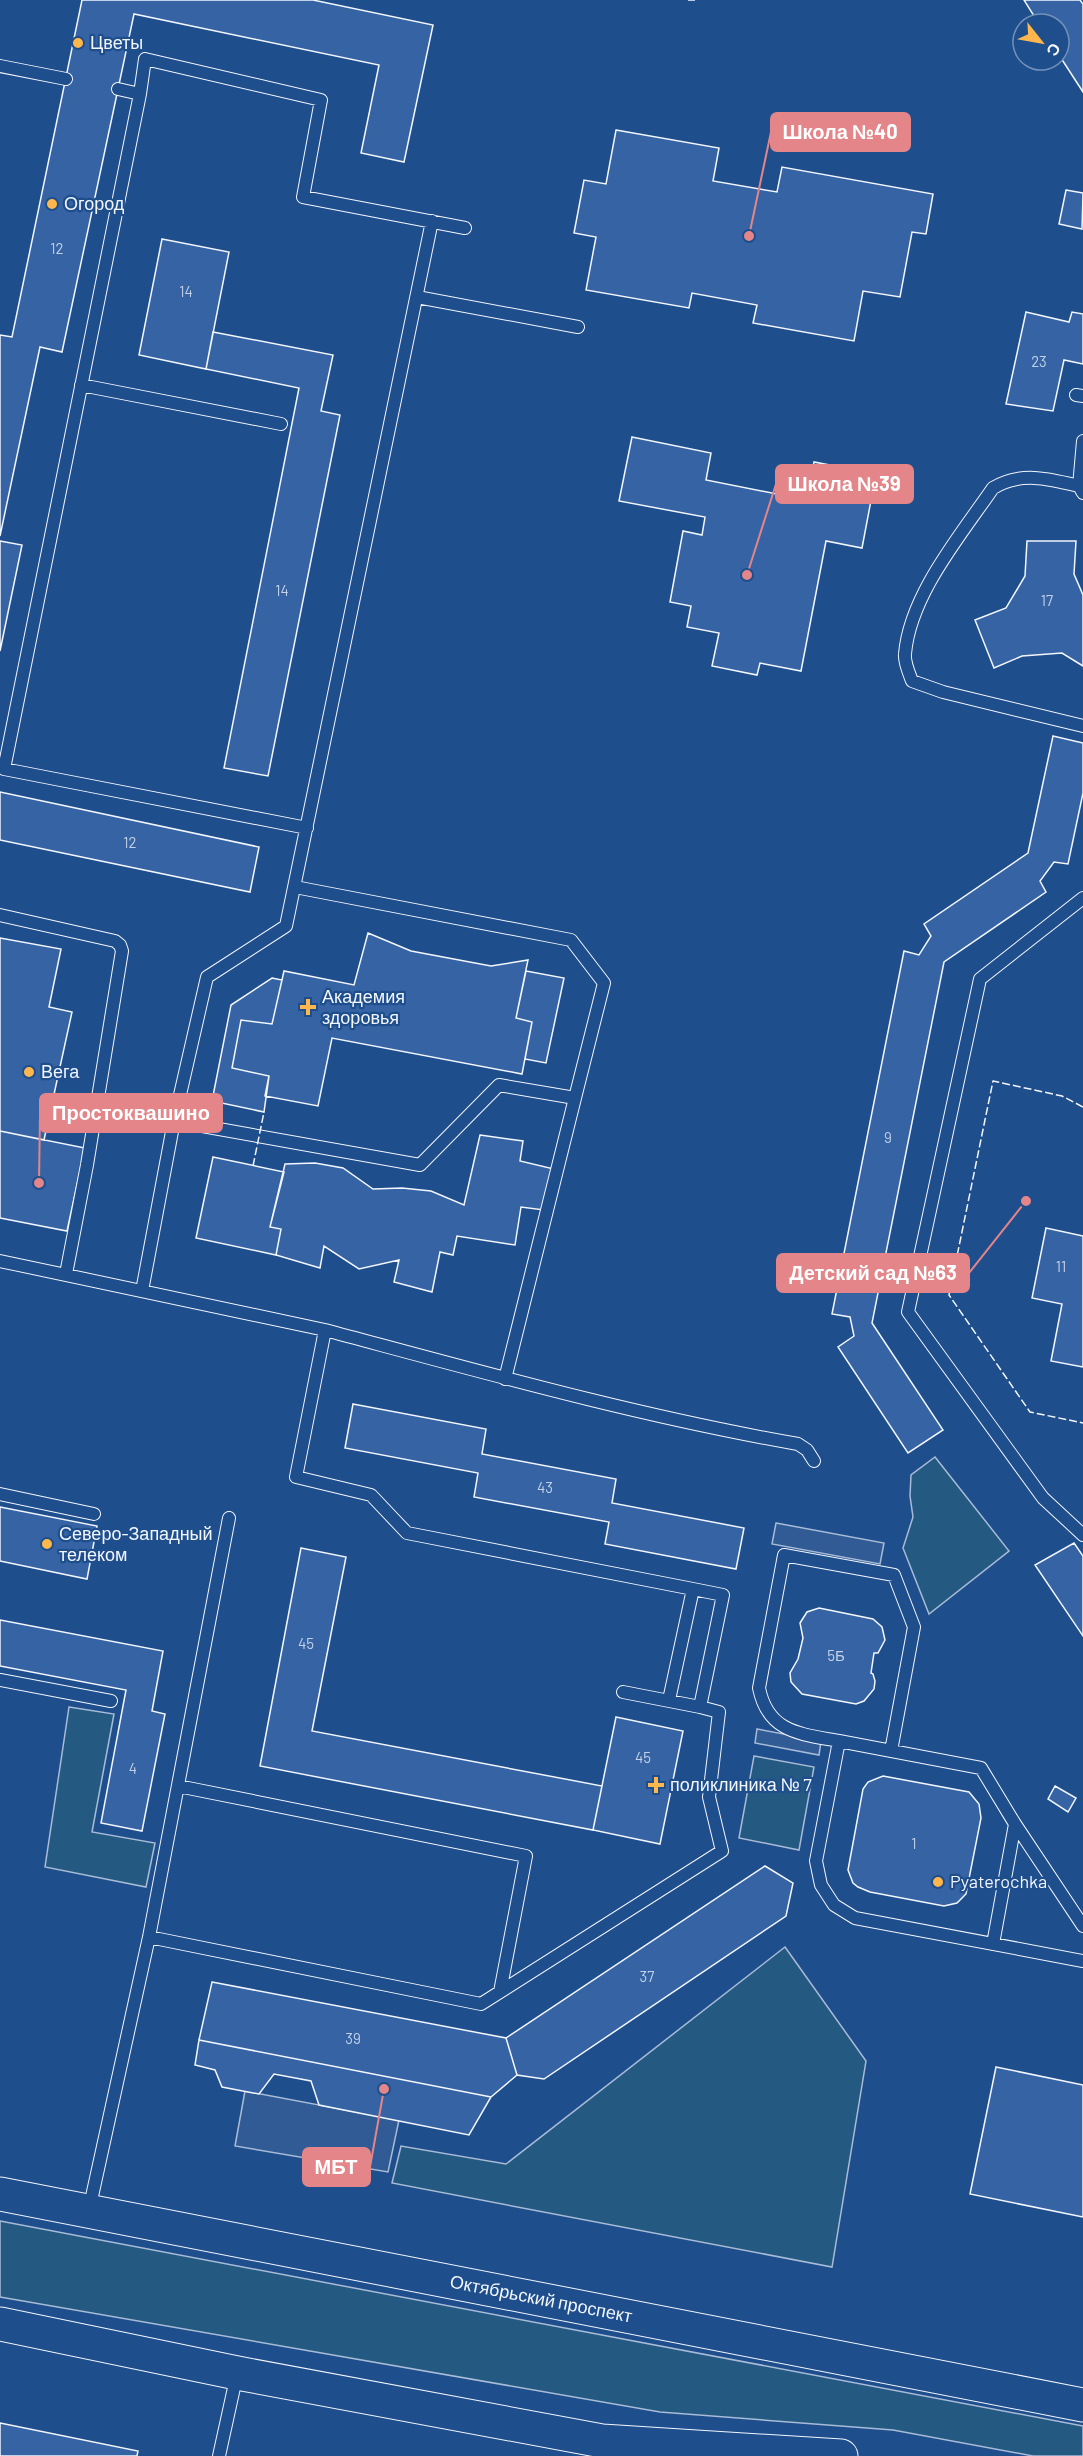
<svg xmlns="http://www.w3.org/2000/svg" width="1083" height="2456" font-family="Barlow,sans-serif">
<style>
.green{fill:#245a82;stroke:#a8bbd7;stroke-width:1.5}
.parking{fill:#305b95;stroke:#a8bbd7;stroke-width:1.5}
.building{fill:#3563a3;stroke:#f2f6ff;stroke-width:1.5}
.lines{fill:none;stroke-linecap:round;stroke-linejoin:round}
.service-casing{stroke:#f2f6ff;stroke-width:14}
.primary-casing{stroke:#f2f6ff;stroke-width:35}
.service{stroke:#1f4e8c;stroke-width:12}
.primary{stroke:#1f4e8c;stroke-width:33}
.fence{stroke:#f2f6ff;stroke-width:1.5;stroke-dasharray:8 3;stroke-linecap:butt}
.poi-dot{fill:#ffb74d;stroke:#1f4e8c;stroke-width:2}
.labels{text-anchor:middle;stroke-width:4.5;stroke-linejoin:round;paint-order:stroke}
.number-label{font-size:15px;fill:#c3d1e8}
.poi-label{font-size:18px;fill:#f2f6ff;stroke:#1f4e8c;text-anchor:start}
.street-label{font-size:18px;fill:#f2f6ff;stroke:#1f4e8c}
.leader{fill:none;stroke:#e38589;stroke-width:2}
.callout-dot{fill:#e38589;stroke:#1f4e8c;stroke-width:2}
.callout{fill:#e38589;stroke:#e38589;stroke-width:2}
.callout-label{font-size:20px;text-anchor:middle;font-weight:bold;fill:#fff}
</style>
<rect width="100%" height="100%" fill="#1f4e8c"/>
<path class="green" d="M 935,1457 L 1009,1551 L 929,1614 L 903,1548 L 913,1517 L 910,1496 L 911,1475 Z
M 69,1707 L 114,1714 L 92,1832 L 155,1843 L 146,1887 L 45,1867 Z
M 754,1756 L 814,1767 L 799,1850 L 739,1838 Z
M 785,1947 L 866,2061 L 832,2267 L 392,2183 L 401,2146 L 506,2164 Z
M 0,2221 L 1083,2426 L 1083,2456 L 1033,2456 L 893,2430 L 660,2412 L 0,2297 Z"/>
<path class="parking" d="M 776,1523 L 884,1543 L 880,1564 L 772,1544 Z
M 757,1729 L 821,1741 L 819,1755 L 755,1743 Z
M 245,2091 L 399,2120 L 388,2172 L 235,2146 Z"/>
<path class="building" d="M 82,0 L 313,0 L 433,25 L 404,162 L 361,153 L 379,65 L 134,14 L 62,352 L 40,347 L 0,536 L 0,335 L 12,337 Z
M 1024,0 L 1080,0 L 1083,4 L 1083,92 L 1059,55 L 1059,24 L 1039,24 Z
M 616,130 L 719,148 L 713,181 L 777,192 L 782,167 L 933,194 L 926,234 L 912,232 L 900,297 L 863,291 L 854,341 L 753,323 L 757,305 L 692,293 L 689,308 L 586,290 L 596,237 L 574,233 L 584,180 L 606,184 Z
M 1066,190 L 1083,193 L 1082,229 L 1059,224 Z
M 162,239 L 229,252 L 206,369 L 139,355 Z
M 1026,312 L 1069,322 L 1072,312 L 1083,314 L 1083,364 L 1064,360 L 1053,411 L 1006,404 Z
M 213,332 L 333,355 L 321,411 L 340,415 L 268,776 L 224,768 L 299,388 L 206,369 Z
M 632,437 L 711,453 L 706,480 L 807,500 L 814,462 L 876,474 L 862,548 L 826,541 L 801,671 L 760,663 L 757,675 L 712,666 L 719,633 L 687,627 L 691,606 L 670,602 L 683,531 L 702,535 L 705,517 L 619,501 Z
M 0,541 L 22,545 L 0,651 Z
M 1027,541 L 1076,541 L 1074,574 L 1083,595 L 1083,666 L 1062,653 L 1022,656 L 994,668 L 975,620 L 1006,608 L 1025,576 Z
M 1053,736 L 1083,743 L 1083,793 L 1068,864 L 1054,862 L 1040,881 L 1046,892 L 944,962 L 872,1323 L 943,1430 L 908,1453 L 838,1347 L 854,1336 L 850,1317 L 832,1314 L 904,951 L 919,955 L 931,936 L 924,924 L 1028,853 Z
M 0,792 L 259,847 L 250,892 L 0,840 Z
M 368,933 L 411,951 L 491,966 L 528,960 L 516,1018 L 532,1022 L 522,1074 L 332,1038 L 318,1106 L 265,1096 L 269,1076 L 232,1068 L 241,1020 L 272,1024 L 284,971 L 354,985 Z
M 0,938 L 61,949 L 49,1007 L 72,1012 L 44,1140 L 0,1131 Z
M 526,971 L 564,978 L 546,1063 L 525,1059 L 532,1022 L 516,1018 Z
M 272,978 L 282,980 L 272,1024 L 241,1020 L 232,1068 L 269,1076 L 264,1112 L 212,1101 L 231,1005 Z
M 0,1131 L 85,1148 L 67,1231 L 0,1218 Z
M 480,1135 L 523,1141 L 520,1161 L 554,1169 L 544,1210 L 521,1207 L 515,1245 L 457,1236 L 453,1255 L 440,1252 L 432,1292 L 394,1282 L 399,1260 L 359,1269 L 324,1246 L 320,1268 L 276,1255 L 281,1229 L 270,1227 L 285,1164 L 315,1163 L 343,1168 L 373,1189 L 402,1188 L 431,1191 L 464,1205 Z
M 213,1157 L 284,1172 L 270,1227 L 281,1229 L 276,1255 L 196,1238 Z
M 1046,1228 L 1083,1236 L 1083,1367 L 1051,1361 L 1062,1304 L 1032,1298 Z
M 353,1404 L 486,1429 L 482,1454 L 616,1479 L 612,1503 L 744,1528 L 736,1569 L 605,1544 L 609,1522 L 474,1497 L 478,1473 L 345,1448 Z
M 0,1507 L 97,1526 L 87,1579 L 0,1561 Z
M 1074,1543 L 1083,1556 L 1083,1636 L 1035,1565 Z
M 301,1548 L 346,1557 L 312,1731 L 602,1786 L 593,1830 L 260,1766 Z
M 819,1608 L 873,1619 L 882,1627 L 885,1640 L 878,1653 L 874,1653 L 871,1673 L 873,1674 L 875,1681 L 874,1689 L 864,1701 L 856,1704 L 802,1694 L 791,1682 L 790,1673 L 798,1659 L 803,1638 L 800,1623 L 807,1612 Z
M 0,1620 L 163,1651 L 152,1711 L 165,1714 L 142,1831 L 101,1823 L 126,1690 L 0,1666 Z
M 616,1717 L 683,1731 L 660,1844 L 593,1830 Z
M 883,1776 L 969,1792 L 979,1804 L 981,1818 L 966,1894 L 957,1903 L 944,1906 L 870,1892 L 858,1887 L 853,1883 L 848,1870 L 863,1789 L 868,1782 Z
M 1055,1786 L 1076,1798 L 1068,1812 L 1048,1799 Z
M 765,1866 L 793,1883 L 786,1916 L 544,2079 L 517,2075 L 506,2038 Z
M 212,1982 L 506,2038 L 517,2075 L 491,2097 L 199,2040 Z
M 199,2040 L 491,2097 L 469,2135 L 319,2105 L 311,2081 L 274,2074 L 259,2094 L 222,2087 L 215,2070 L 195,2065 Z
M 996,2067 L 1083,2085 L 1083,2217 L 970,2194 Z
M 0,2423 L 138,2451 L 137,2456 L 0,2456 Z"/>
<g class="lines">
<g class="service-casing">
<path id="service" d="M 0,66 L 66,79
M 118,89 L 140,94 L 4,769 L 307,828
M 140,94 L 145,59 L 321,100 L 303,197 L 465,228
M 417,297 L 578,327
M 81,385 L 281,424
M 1076,395 L 1083,396
M 1079,486 C 1050,479 1021,471 993,488 C 960,536 910,595 905,654 C 904,662 909,673 912,681 L 943,692 L 1083,726
M 1083,493 L 1079,486 L 1083,441
M 1083,898 L 980,979 L 908,1312 L 1043,1498 L 1083,1535
M 0,915 L 115,941 L 120,945 L 122,951 L 87,1165 L 66,1274
M 174,1121 L 420,1165 L 499,1085 L 575,1098 L 604,983 L 571,940 L 295,887
M 0,1261 L 325,1330 L 296,1477 L 371,1495 L 407,1533 L 693,1589 L 669,1700
M 142,1291 L 174,1121 L 207,977 L 286,926 L 432,221
M 325,1330 C 482,1372 638,1416 798,1444 L 807,1450 L 814,1461
M 505,1379 L 575,1098
M 0,1494 L 94,1514
M 0,1680 L 111,1701
M 623,1692 L 700,1707
M 839,1741 C 801,1734 768,1733 759,1688 L 784,1555 L 894,1575 L 914,1627 L 891,1751
M 178,1786 L 526,1856 L 500,1992
M 1015,1824 L 1083,1926
M 149,1937 L 481,2004 L 722,1851 L 709,1797 L 719,1712 L 700,1707 L 723,1595 L 693,1589
M 993,1944 L 1015,1824 L 981,1768 L 839,1741 L 816,1861 L 821,1885 L 834,1905 L 855,1918 L 1083,1961
M 89,2210 L 149,1937 L 229,1518
M 219,2456 L 237,2374"/>
</g>
<g class="primary-casing">
<path id="primary" d="M 0,2194 L 1083,2405
M 0,2324 L 237,2373 L 602,2441 L 841,2456"/>
</g>
<use href="#service" class="service"/>
<use href="#primary" class="primary"/>
<path class="fence" d="M 688,0 L 695,0
M 1083,1107 L 1062,1096 L 993,1081 L 949,1295 L 1030,1412 L 1083,1423
M 253,1166 L 264,1112"/>
</g>
<g class="poi-dot">
<circle cx="78" cy="43" r="6"/>
<circle cx="52" cy="204" r="6"/>
<path d="M305 998h6v6h6v6h-6v6h-6v-6h-6v-6h6z"/>
<circle cx="29" cy="1072" r="6"/>
<circle cx="47" cy="1544" r="6"/>
<path d="M653 1776h6v6h6v6h-6v6h-6v-6h-6v-6h6z"/>
<circle cx="938" cy="1882" r="6"/>
</g>
<g class="labels">
<g class="number-label">
<text x="57" y="254">12</text>
<text x="186" y="297">14</text>
<text x="1039" y="367">23</text>
<text x="282" y="596">14</text>
<text x="1047" y="606">17</text>
<text x="130" y="848">12</text>
<text x="888" y="1143">9</text>
<text x="1061" y="1272">11</text>
<text x="545" y="1493">43</text>
<text x="306" y="1649">45</text>
<text x="836" y="1661">5Б</text>
<text x="643" y="1763">45</text>
<text x="133" y="1774">4</text>
<text x="914" y="1849">1</text>
<text x="647" y="1982">37</text>
<text x="353" y="2044">39</text>
</g>
<g class="poi-label">
<text x="90" y="49">Цветы</text>
<text x="64" y="210">Огород</text>
<text x="322" y="1003">Академия<tspan x="322" dy="21">здоровья</tspan></text>
<text x="41" y="1078">Вега</text>
<text x="59" y="1540">Северо-Западный<tspan x="59" dy="21">телеком</tspan></text>
<text x="670" y="1791">поликлиника № 7</text>
<text x="950" y="1888">Pyaterochka</text>
</g>
<g class="street-label">
<text transform="translate(541 2299) rotate(11)" y="6">Октябрьский проспект</text>
</g>
</g>
<path class="leader" d="M749 236L771 132M747 575L776 484M39 1183L40 1113M1026 1201L969 1273M384 2089L370 2167"/>
<g class="callout-dot">
<circle cx="749" cy="236" r="6"/>
<circle cx="747" cy="575" r="6"/>
<circle cx="39" cy="1183" r="6"/>
<circle cx="1026" cy="1201" r="6"/>
<circle cx="384" cy="2089" r="6"/>
</g>
<g class="callout">
<rect x="771" y="113" width="139" height="38" rx="6"/>
<rect x="776" y="465" width="137" height="38" rx="6"/>
<rect x="40" y="1094" width="182" height="38" rx="6"/>
<rect x="777" y="1254" width="192" height="38" rx="6"/>
<rect x="303" y="2148" width="67" height="38" rx="6"/>
</g>
<g class="callout-label">
<text x="840" y="139">Школа №40</text>
<text x="844" y="491">Школа №39</text>
<text x="131" y="1120">Простоквашино</text>
<text x="873" y="1280">Детский сад №63</text>
<text x="336" y="2174">МБТ</text>
</g>
<g transform="translate(1041 42) rotate(121)"><circle r="28" fill="#1f4e8c" stroke="#7391ba" stroke-width="1.5"/>
<path d="M0-4.5L10 22L0 15L-10 22Z" fill="#ffb74d"/>
<text y="-9" font-size="16" font-weight="bold" text-anchor="middle" fill="#f2f6ff">С</text>
</g>
</svg>
